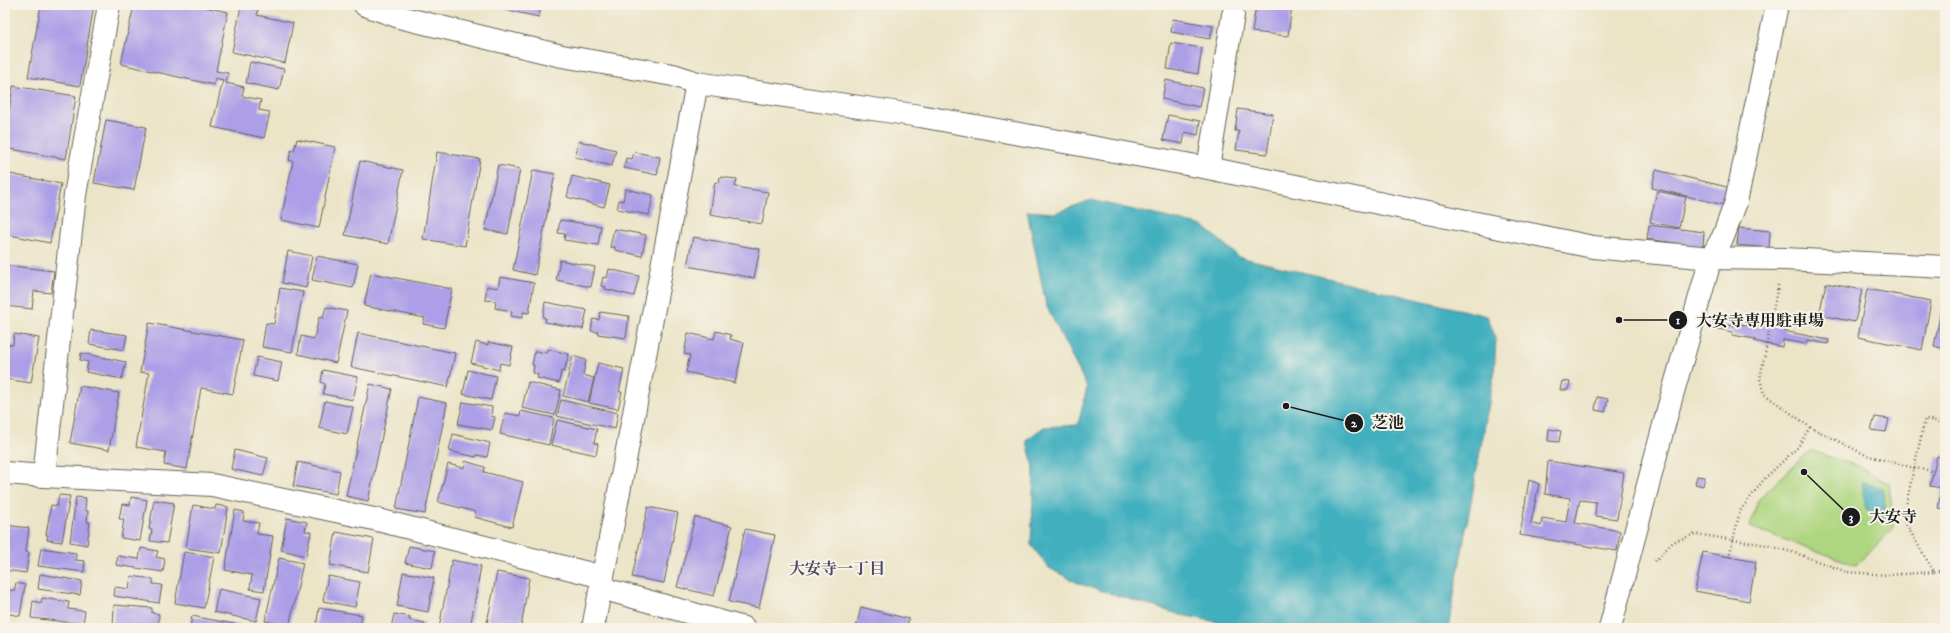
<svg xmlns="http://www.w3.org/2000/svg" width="1950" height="633" font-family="'IM FELL DW Pica','Noto Serif JP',serif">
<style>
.green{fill:#aed57f;stroke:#65784e}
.water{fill:#41afbe;stroke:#2e666d}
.building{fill:#ac9ee7}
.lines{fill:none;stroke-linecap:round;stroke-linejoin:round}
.minor-casing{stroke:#646258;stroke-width:24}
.path{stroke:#646258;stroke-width:2.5;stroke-dasharray:1 3;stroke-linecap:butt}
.minor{stroke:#fff;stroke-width:22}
.labels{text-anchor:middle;stroke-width:4;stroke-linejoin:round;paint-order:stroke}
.neighbourhood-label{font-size:16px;font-weight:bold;fill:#4e4a63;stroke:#f7f3e8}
.leader{fill:none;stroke:#1c1c1c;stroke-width:1.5}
.callout-dot{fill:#1c1c1c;stroke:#f7f3e8;stroke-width:1.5}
.mark-label{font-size:12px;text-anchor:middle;font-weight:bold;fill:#fff}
.callout-label{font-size:16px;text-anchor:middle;font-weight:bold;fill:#1c1c1c;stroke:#f7f3e8;stroke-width:4;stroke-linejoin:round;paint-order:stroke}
</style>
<rect width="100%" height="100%" fill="#f7f3e8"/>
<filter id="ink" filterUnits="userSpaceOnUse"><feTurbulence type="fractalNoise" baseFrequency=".025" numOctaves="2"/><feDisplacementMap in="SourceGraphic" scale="8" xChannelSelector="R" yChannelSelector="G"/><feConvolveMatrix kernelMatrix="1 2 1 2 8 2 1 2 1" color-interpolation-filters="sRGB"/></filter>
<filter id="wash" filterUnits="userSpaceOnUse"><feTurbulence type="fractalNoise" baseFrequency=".012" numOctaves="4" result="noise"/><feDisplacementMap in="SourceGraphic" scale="16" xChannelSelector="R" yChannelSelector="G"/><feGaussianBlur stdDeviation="0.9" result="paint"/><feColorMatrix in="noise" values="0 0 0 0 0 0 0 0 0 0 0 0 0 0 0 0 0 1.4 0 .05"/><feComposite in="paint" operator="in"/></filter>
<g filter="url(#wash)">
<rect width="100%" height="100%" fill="#ebe4c7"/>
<path class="green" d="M 1810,450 L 1861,467 L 1889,484 L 1894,528 L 1856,565 L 1750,527 L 1758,500 Z"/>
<path class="water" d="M 1091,200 L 1203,226 L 1239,257 L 1487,316 L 1496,339 L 1494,375 L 1448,628 L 1248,628 L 1181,615 L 1080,584 L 1049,568 L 1031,545 L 1034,467 L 1026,440 L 1044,427 L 1078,425 L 1087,387 L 1046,305 L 1027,211 L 1055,213 Z
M 1862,482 L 1882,488 L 1887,518 L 1866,510 Z"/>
<g id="blocks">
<path class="building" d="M 41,5 L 94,5 L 80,86 L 28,77 Z
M 134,5 L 195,5 L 228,12 L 216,71 L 228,73 L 226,83 L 244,87 L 242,96 L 261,100 L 259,110 L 270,112 L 264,138 L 212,127 L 223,80 L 215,78 L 214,85 L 121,64 Z
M 492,5 L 541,5 L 539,17 L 492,7 Z
M 1256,5 L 1292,5 L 1288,36 L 1252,32 Z
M 241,6 L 258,10 L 257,15 L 293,23 L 285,63 L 232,52 Z
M 1173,19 L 1213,26 L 1210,39 L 1171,32 Z
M 1171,43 L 1202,48 L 1198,74 L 1167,69 Z
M 250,62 L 284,69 L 279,90 L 246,83 Z
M 1166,80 L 1203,88 L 1199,107 L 1162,99 Z
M 13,86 L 76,96 L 66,159 L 5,148 L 5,135 Z
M 1238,109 L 1273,114 L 1267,154 L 1236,150 L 1239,131 L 1235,131 Z
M 1168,115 L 1200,121 L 1198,135 L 1185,132 L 1183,144 L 1163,140 Z
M 106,120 L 146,127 L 134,190 L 94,183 Z
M 297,139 L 335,147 L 319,228 L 281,220 L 293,161 L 289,160 L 291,150 L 294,151 Z
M 579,141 L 616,150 L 612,166 L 575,157 Z
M 437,152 L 480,159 L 465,246 L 423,239 Z
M 634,152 L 660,157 L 657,175 L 624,168 L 626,158 L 632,159 Z
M 360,161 L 403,170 L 388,244 L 345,235 Z
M 498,165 L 520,169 L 508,234 L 485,230 Z
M 533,170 L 555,174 L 535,275 L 513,270 Z
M 1656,170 L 1727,187 L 1724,205 L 1652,188 Z
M 5,173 L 61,184 L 50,243 L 5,234 Z
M 572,176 L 610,185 L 604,207 L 567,197 Z
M 720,177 L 737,179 L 735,187 L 768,192 L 762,224 L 710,215 L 715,182 L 719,183 Z
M 625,189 L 653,195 L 649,215 L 617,209 L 619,200 L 623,201 Z
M 1657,191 L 1686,197 L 1679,228 L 1650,222 Z
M 560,220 L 601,226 L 598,245 L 564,240 L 565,234 L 558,233 Z
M 1649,225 L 1704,232 L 1703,247 L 1647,239 Z
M 1739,228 L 1770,231 L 1769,248 L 1737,245 Z
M 614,229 L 646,235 L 642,256 L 615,250 L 615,247 L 610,247 Z
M 693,237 L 760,249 L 754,278 L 687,266 Z
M 288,251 L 312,256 L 306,288 L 282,283 Z
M 317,256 L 358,264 L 353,288 L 312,280 Z
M 560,260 L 595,267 L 591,287 L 556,280 Z
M 5,265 L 54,271 L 51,293 L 34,291 L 32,309 L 5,306 Z
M 609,269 L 639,276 L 634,296 L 605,289 L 606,287 L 601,286 L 603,277 L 607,278 Z
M 371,273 L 452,289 L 444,328 L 423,324 L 425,318 L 364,306 Z
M 500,277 L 534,283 L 529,313 L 523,312 L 523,318 L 511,316 L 512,311 L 495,308 L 496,301 L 485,300 L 487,286 L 498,288 Z
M 1826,283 L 1862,290 L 1855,322 L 1819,315 Z
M 280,288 L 303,292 L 292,352 L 262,347 L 266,323 L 274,324 Z
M 1867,289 L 1931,301 L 1922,350 L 1858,337 Z
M 1944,297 L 1945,297 L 1945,349 L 1934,346 Z
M 545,302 L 587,310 L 583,329 L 545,322 L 546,318 L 543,318 Z
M 326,307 L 347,311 L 336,363 L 298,354 L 301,336 L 314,339 L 319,317 L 323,318 Z
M 600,312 L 629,316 L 626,338 L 598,334 L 598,332 L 591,331 L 593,319 L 599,320 Z
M 149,323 L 243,340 L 233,394 L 201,388 L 187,469 L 164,465 L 166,452 L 136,447 L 149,373 L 140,372 Z
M 1714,323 L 1734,326 L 1735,323 L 1756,327 L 1757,323 L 1785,328 L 1784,331 L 1829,340 L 1828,344 L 1807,340 L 1806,344 L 1783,340 L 1782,347 L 1754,341 L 1755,339 L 1732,335 L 1733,332 L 1713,328 Z
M 91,330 L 127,335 L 124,350 L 89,344 Z
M 716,331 L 731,335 L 730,339 L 744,343 L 735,383 L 686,372 L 690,355 L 684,354 L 688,333 L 714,339 Z
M 358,333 L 455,353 L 448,387 L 351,367 Z
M 14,334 L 39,338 L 31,383 L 5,379 L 5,344 L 13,345 Z
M 476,342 L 488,345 L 488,342 L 513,347 L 509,365 L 500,363 L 499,370 L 471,363 Z
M 547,349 L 569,354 L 564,372 L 561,371 L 559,383 L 537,378 L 538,374 L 533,373 L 534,365 L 532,365 L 535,351 L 546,353 Z
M 81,353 L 126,362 L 122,379 L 86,372 L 88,362 L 80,360 Z
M 573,356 L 586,360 L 583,375 L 594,378 L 588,402 L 563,396 Z
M 257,357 L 282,362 L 278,381 L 253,376 Z
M 598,363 L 624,369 L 619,392 L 622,392 L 618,409 L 589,403 Z
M 323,370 L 358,377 L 353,400 L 323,394 L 325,384 L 321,382 Z
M 468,370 L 496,376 L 491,400 L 463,394 Z
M 1562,381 L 1570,382 L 1568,390 L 1560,390 Z
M 528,382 L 561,390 L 555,415 L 522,408 Z
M 370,384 L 392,389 L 368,501 L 346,496 Z
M 80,386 L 119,393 L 109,450 L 70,443 Z
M 418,397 L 447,403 L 425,514 L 396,509 Z
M 1597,397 L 1608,399 L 1605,412 L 1595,410 Z
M 561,400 L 618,413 L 615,429 L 557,416 Z
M 325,401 L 353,407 L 347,434 L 319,428 Z
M 463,402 L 492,407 L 491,416 L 495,417 L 492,430 L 458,424 Z
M 521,411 L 554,418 L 549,445 L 500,434 L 505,413 L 520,416 Z
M 1875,417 L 1889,419 L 1886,432 L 1871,430 Z
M 557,420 L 597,429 L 594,443 L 598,444 L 596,455 L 551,445 Z
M 1549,429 L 1561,431 L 1559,442 L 1548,441 Z
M 453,434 L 490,443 L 487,457 L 477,455 L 476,457 L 449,451 Z
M 235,450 L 268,458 L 263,476 L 231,469 Z
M 1937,456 L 1945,458 L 1945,509 L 1938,508 L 1942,488 L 1930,486 Z
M 465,461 L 485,467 L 484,472 L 523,482 L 512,527 L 474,517 L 476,512 L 438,502 L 448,464 L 464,468 Z
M 1548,461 L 1624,473 L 1617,519 L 1595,516 L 1596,502 L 1580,500 L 1575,523 L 1620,531 L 1617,551 L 1520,535 L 1529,480 L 1539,484 L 1531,523 L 1541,526 L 1542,518 L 1566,522 L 1570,498 L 1545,494 Z
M 298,462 L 340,471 L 336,494 L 293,486 Z
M 1697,476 L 1705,477 L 1703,486 L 1695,484 Z
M 59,495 L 70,496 L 62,542 L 47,540 L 48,535 L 46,535 L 51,505 L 57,506 Z
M 76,497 L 86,498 L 85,510 L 88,511 L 87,522 L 90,522 L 87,545 L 70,542 Z
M 131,497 L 147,500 L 140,541 L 121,538 L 124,519 L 119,519 L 122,504 L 130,505 Z
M 154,500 L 174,503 L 167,543 L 150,541 L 152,530 L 149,529 Z
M 193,505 L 215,509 L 216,505 L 228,507 L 221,553 L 186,548 Z
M 648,507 L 678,513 L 664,583 L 632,577 Z
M 235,510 L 244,512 L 243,521 L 259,523 L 257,534 L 273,536 L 264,591 L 250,589 L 252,575 L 225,570 Z
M 695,517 L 732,526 L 714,596 L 677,587 Z
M 287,518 L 307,522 L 305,531 L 311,532 L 306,556 L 281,550 Z
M 5,525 L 29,528 L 26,552 L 29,553 L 26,573 L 5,570 Z
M 745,529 L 775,535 L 759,608 L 729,602 Z
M 336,532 L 374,539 L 368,572 L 330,565 Z
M 409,546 L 435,551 L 432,568 L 405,563 Z
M 41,548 L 76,553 L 76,560 L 85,561 L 84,572 L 38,566 Z
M 141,548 L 158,551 L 156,557 L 165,559 L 163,572 L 116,565 L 118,556 L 139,559 Z
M 184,552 L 214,557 L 204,608 L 175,603 Z
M 1703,552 L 1756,562 L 1749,601 L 1695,591 Z
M 279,558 L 303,563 L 289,627 L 265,621 Z
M 452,560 L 481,566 L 470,628 L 439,628 Z
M 403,572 L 434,578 L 428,612 L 397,606 Z
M 497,572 L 529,578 L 521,628 L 486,628 Z
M 40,574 L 82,581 L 80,595 L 38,589 Z
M 131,576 L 153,579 L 153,584 L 162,585 L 159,603 L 114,596 L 115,587 L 129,589 Z
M 328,576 L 360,582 L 355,607 L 323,601 Z
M 16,583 L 25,585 L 20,616 L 5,613 L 5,589 L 14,591 Z
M 219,589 L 261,598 L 256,621 L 214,612 Z
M 42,598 L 69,602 L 68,609 L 85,611 L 83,624 L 31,618 L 33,601 L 41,603 Z
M 114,605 L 152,608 L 152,613 L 159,614 L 158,628 L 113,627 Z
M 861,607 L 909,619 L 906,628 L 856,628 Z
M 319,608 L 362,615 L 360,626 L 356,625 L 356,628 L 316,628 Z
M 394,614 L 410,617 L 409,620 L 425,623 L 424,628 L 391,628 Z
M 192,616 L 250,627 L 250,628 L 190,628 Z"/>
</g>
</g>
<g filter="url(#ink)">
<use href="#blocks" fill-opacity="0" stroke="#646258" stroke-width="1"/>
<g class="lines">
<g class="minor-casing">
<path id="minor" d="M 365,5 L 399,17 L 562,56 L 673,75 L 697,83 L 920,116 L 1208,168 L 1593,247 L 1711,258 L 1784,259 L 1945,267
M 1208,168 L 1233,15
M 5,473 L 44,476 L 212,485 L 374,519 L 603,577
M 44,476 L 75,195 L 109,5
M 601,588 L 744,628
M 593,628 L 697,83
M 1610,628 L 1669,406 L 1711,258 L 1723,237 L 1736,202 L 1777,5"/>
</g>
<path class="path" d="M 1778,285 L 1760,379 L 1764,394 L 1810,427 L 1866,455 L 1914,468 L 1925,419 L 1945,423
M 1729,557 L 1740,511 L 1765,478 L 1798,447 L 1810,427
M 1655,561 L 1673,542 L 1695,534 L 1767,545 L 1798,554 L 1847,572 L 1888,575 L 1934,572 L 1903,519 L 1914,468 L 1934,471
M 1934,572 L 1945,570"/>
<use href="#minor" class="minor"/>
</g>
</g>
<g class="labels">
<g class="neighbourhood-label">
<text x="837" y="574">大安寺一丁目</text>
</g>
</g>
<path class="leader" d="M1619 320L1678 320M1286 406L1354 423M1804 472L1851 517"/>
<g class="callout-dot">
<circle cx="1619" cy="320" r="4"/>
<circle cx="1286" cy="406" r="4"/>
<circle cx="1804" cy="472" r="4"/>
<circle cx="1678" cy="320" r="10"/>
<circle cx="1354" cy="423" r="10"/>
<circle cx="1851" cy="517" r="10"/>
</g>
<g class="mark-label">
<text x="1678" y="324">1</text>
<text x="1354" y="427">2</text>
<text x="1851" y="521">3</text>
</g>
<g class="callout-label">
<text x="1760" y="326">大安寺専用駐車場</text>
<text x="1388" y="428">芝池</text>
<text x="1893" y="522">大安寺</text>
</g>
<rect width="1950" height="633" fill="none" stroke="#f7f3e8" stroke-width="20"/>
</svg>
